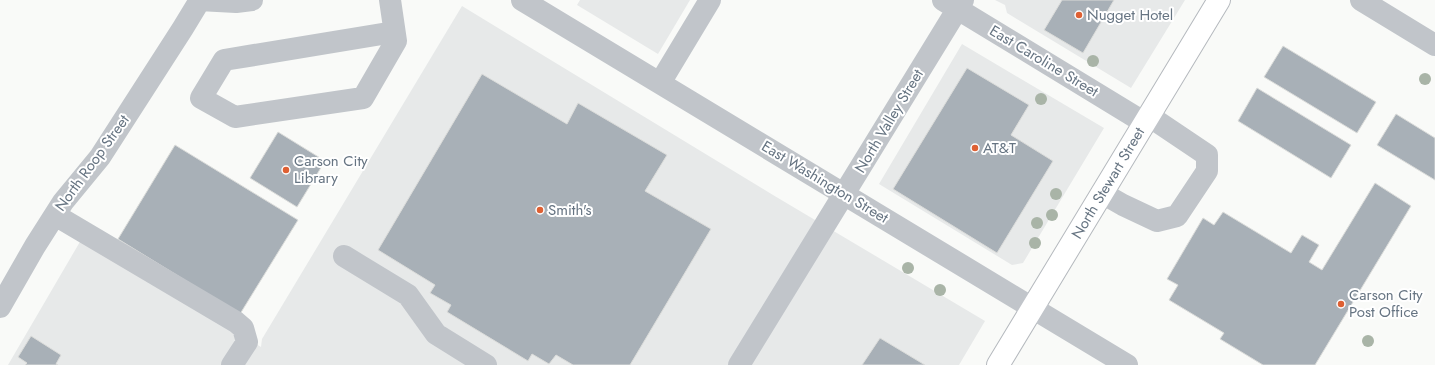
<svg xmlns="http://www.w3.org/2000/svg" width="1435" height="365" font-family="Jost,sans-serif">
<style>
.built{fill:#e7e9e9}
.building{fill:#a8b0b7;stroke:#dbdcda}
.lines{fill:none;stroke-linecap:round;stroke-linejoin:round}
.major-casing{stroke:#b5b9be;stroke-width:24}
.minor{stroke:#c1c5ca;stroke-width:22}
.major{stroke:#fff;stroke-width:22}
.tree{fill:#a9b4a7}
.poi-dot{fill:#de6033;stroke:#fff;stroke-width:1.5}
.labels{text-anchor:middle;stroke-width:4;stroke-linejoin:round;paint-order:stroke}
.poi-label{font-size:15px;fill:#667482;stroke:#fff;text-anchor:start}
.street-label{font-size:15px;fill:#667482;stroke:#fff}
</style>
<rect width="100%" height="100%" fill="#f9faf8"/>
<path class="built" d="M 580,0 L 690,0 L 658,54 L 577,5 Z
M 995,0 L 1185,0 L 1131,88 L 1007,13 L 1005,5 Z
M 462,6 L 773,195 L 985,321 L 959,365 L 8,365 L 81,240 L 261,347 L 262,339 Z
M 962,44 L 1104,128 L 1023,263 L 1012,265 L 879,184 Z"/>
<path class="building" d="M 1062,0 L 1114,0 L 1083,53 L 1044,30 Z
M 1283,46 L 1376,102 L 1357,133 L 1264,77 Z
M 967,68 L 1029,105 L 1011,135 L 1053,161 L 997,253 L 893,189 Z
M 482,74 L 567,124 L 578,103 L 667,155 L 645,191 L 711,229 L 630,365 L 573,365 L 556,355 L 549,364 L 532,354 L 528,361 L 447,312 L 451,305 L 430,293 L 435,285 L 378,250 Z
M 1257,88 L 1351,145 L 1331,178 L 1238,121 Z
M 1396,114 L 1435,138 L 1435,180 L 1377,145 Z
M 278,132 L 325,161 L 297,207 L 250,178 Z
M 175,145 L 298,220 L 240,314 L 118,239 Z
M 1375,183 L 1411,206 L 1315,365 L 1263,365 L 1220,339 L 1224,333 L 1169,300 L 1178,285 L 1167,279 L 1203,218 L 1214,225 L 1223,212 L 1291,253 L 1302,235 L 1319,245 L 1309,262 L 1322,270 Z
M 31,336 L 61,355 L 56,364 L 58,365 L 25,365 L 27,363 L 18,357 Z
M 880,338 L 925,365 L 862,365 Z"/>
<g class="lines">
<g class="major-casing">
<path id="major" d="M 998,365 L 1219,0"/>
</g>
<path class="minor" d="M 199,0 L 236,2 L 252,0
M 390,0 L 396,41 L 363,98 L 235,117 L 201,98 L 224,60 L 394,32
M 522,0 L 1127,365
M 943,0 L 1145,123
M 1361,0 L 1435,45
M 660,83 L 710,0
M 1102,193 L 1123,205 L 1157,221 L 1177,216 L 1207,171 L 1207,155 L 1149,116
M 55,215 L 236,322 L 243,328 L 247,342 L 232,365
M 344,256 L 408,295 L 436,334 L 486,365
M 0,307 L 35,246 L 63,202 L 100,157 L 183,28 L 200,0
M 739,365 L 963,0"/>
<use href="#major" class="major"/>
</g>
<g class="tree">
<circle cx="1093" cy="61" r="6"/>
<circle cx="1425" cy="79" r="6"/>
<circle cx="1041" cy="99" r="6"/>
<circle cx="1056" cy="194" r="6"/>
<circle cx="1052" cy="215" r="6"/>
<circle cx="1037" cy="223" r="6"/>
<circle cx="1035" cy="243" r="6"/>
<circle cx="908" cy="268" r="6"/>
<circle cx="940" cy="290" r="6"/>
<circle cx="1368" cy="341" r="6"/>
</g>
<g class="poi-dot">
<circle cx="1079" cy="15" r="4"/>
<circle cx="975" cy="148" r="4"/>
<circle cx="286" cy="170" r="4"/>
<circle cx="540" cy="210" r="4"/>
<circle cx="1341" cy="304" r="4"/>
</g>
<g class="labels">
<g class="poi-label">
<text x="1087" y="20">Nugget Hotel</text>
<text x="983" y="153">AT&amp;T</text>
<text x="294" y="166">Carson City<tspan x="294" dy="17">Library</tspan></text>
<text x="548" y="215">Smith's</text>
<text x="1349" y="300">Carson City<tspan x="1349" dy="17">Post Office</tspan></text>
</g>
<g class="street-label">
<text transform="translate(1044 61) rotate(31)" y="5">East Caroline Street</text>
<text transform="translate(889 121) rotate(-59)" y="5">North Valley Street</text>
<text transform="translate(92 163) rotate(-54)" y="5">North Roop Street</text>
<text transform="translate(825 182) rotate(31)" y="5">East Washington Street</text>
<text transform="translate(1108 183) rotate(-59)" y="5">North Stewart Street</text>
</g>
</g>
</svg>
